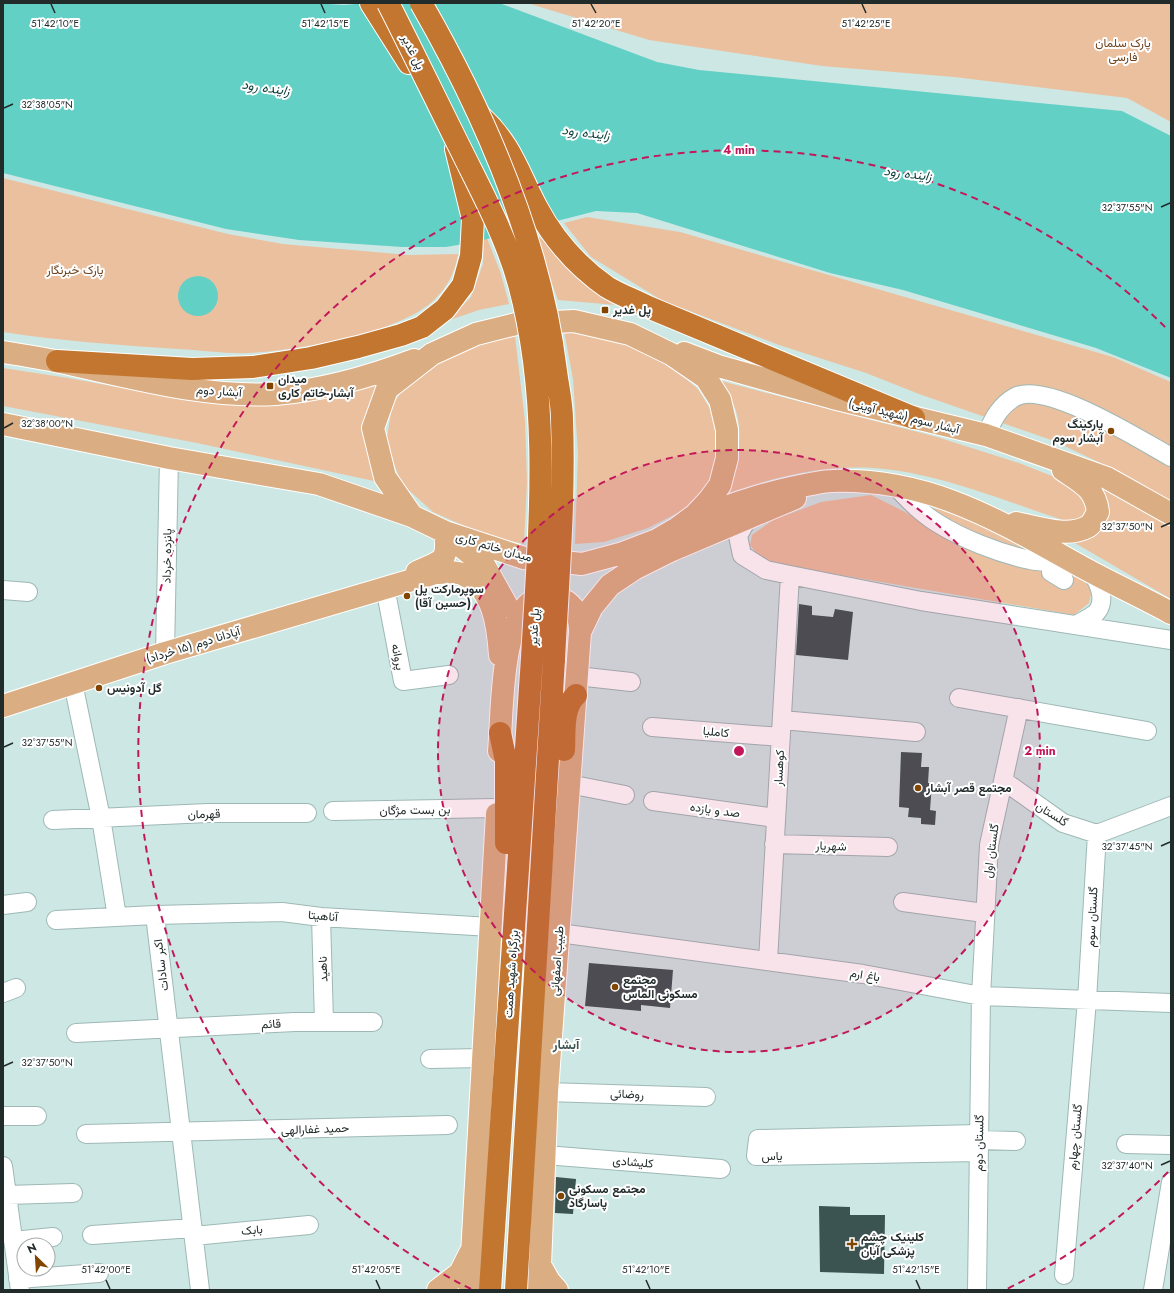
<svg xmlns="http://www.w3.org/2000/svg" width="1174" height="1293" font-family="Jost,Vazirmatn,sans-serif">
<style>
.green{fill:#ebc09f}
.water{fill:#63d0c6}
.building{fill:#3c5451}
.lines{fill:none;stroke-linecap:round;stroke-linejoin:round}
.minor-casing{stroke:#9eb8b5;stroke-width:20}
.major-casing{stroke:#fff;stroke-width:24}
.highway-casing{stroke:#fff;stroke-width:24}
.minor{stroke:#fff;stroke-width:18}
.major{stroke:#daad83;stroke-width:22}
.highway{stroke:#c27630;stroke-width:22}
.highway-bridge-casing{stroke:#fff;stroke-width:24;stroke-linecap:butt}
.highway-bridge{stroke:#c27630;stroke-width:22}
.ticks{fill:none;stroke:#212b2a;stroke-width:1.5}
.ring{fill:none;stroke:#c2185b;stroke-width:2;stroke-dasharray:7 5}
.poi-dot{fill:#824500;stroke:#fff;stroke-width:1.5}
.labels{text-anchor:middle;stroke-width:4;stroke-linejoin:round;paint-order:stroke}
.park-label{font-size:12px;fill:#6e431d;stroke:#fff}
.street-label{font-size:12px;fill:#212b2a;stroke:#fff}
.poi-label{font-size:12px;font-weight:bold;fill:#212b2a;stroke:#fff;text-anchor:start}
.water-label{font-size:13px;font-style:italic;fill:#0b3e3b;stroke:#fff}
.neighbourhood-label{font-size:13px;font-weight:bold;fill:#3d5452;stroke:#fff}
.ticks-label{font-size:10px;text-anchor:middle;fill:#212b2a;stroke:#fff;stroke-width:4;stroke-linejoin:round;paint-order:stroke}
.centre{fill:#c2185b;stroke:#fff;stroke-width:2}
.ring-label{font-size:12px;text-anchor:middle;font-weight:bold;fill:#c2185b;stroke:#fff;stroke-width:4;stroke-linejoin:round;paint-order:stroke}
</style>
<rect width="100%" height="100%" fill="#cde8e4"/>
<path class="green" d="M 527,3 L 1171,3 L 1171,122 L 1127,98 L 954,77 L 822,66 L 649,40 Z
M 3,178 L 228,234 L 283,244 L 409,255 L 458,254 C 455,272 448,286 435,299 C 400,334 298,350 250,353 C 226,354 201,350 177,349 C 119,345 61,341 3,332 Z
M 587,217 L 680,232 L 1113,357 L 1171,382 L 1171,503 L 1117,471 L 1054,441 L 919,394 L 866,373 L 779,345 L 663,301 L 591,257 L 564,223 Z
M 484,230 L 501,274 L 509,304 L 479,310 L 447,321 L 471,297 L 483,264 Z
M 533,231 L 588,284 L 616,305 L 558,300 Z
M 564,331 L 630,345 L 672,367 L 698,389 L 712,412 L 717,431 L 718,448 L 715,469 L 708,485 L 691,506 L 648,528 L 604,542 L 575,544 L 578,453 L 573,379 Z
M 515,336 L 525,421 L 527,482 L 524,544 L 487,536 L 433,512 L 402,484 L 386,444 L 392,406 L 411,377 L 449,352 L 483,341 Z
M 3,368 L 68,378 L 172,397 L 221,402 L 370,383 L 376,386 L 368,412 L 366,440 L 374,481 L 197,443 L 3,406 Z
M 721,381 L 937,437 L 1019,463 L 1075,485 L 1090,502 L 1086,517 L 1072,523 C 1009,503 938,472 873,468 C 824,465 776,476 730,493 C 736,466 744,439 736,411 C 733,401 726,390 721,381 Z
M 1103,487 L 1171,525 L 1171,599 L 1068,539 L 1105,499 Z
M 871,495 L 905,512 L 955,542 L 1008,563 L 1081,578 L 1092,590 L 1089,603 L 1074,615 L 776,564 L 757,554 L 750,545 L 752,535 L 773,520 L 821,502 Z
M 940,504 L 1037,551 L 1029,552 L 997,544 L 939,516 L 932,505 Z"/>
<path class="water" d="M 3,3 L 315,3 L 344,5 L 367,3 L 499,3 L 657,62 L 699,70 L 1122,111 L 1171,136 L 1171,378 L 1096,348 L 903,290 L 830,273 L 637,213 L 596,211 L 475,242 L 446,247 L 402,247 L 299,240 L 226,229 L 3,173 Z
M178 296a20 20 0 1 1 40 0a20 20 0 1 1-40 0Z"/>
<path class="building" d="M 799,604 L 812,606 L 812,615 L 833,617 L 835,609 L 853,612 L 848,660 L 796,655 Z
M 901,752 L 922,753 L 921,767 L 929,767 L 928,783 L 932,783 L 930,810 L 936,811 L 935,825 L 921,824 L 921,818 L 908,817 L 909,808 L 899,807 Z
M 589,963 L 673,970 L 670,1008 L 641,1005 L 641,1011 L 585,1006 Z
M 556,1177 L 576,1179 L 573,1214 L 555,1213 Z
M 819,1206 L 850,1207 L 850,1215 L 885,1215 L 884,1274 L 820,1272 Z"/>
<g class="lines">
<g class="minor-casing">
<path id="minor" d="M 986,435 C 993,420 999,406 1015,397 C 1046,380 1142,441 1171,457
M 894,484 C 906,498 919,511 934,521 C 962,539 998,553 1030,560 C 1042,562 1076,564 1084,568 C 1098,575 1108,600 1096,613 C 1091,617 1083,621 1078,624
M 748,518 L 738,536 L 742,555 L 766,570 L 790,575 L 921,601 L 1171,640
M 1052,563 L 1051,572 L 1064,580
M 385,587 L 403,681 L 449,675
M 3,590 L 28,592
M 165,653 L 169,458
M 577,676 L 631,682
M 73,683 L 101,818 L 117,917
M 959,698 L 1147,731
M 782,720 L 916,732
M 652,727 L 781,737
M 1004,781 L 1063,823 L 1097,834 L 1171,806
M 569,784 L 625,795
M 653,801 L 776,818
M 333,811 L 497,808
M 53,820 L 208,813 L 307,813
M 774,844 L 888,847
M 903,902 L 984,913
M 3,905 L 27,902
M 155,915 L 282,912 L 321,917 L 491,927
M 321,917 L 324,1022
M 56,920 L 155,915 L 200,1290
M 559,933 L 863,974 L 981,996 L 1171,1003
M 768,961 L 790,575
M 3,993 L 16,988
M 76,1033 L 295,1022 L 373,1022
M 430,1059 L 482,1058
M 547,1092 L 706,1097
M 3,1116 L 37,1116
M 86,1134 L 448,1125
M 979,1140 L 1016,1141
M 1126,1144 L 1171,1145
M 978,1152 L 756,1156 L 758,1139 L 979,1134
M 545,1155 L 721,1169
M 3,1166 L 20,1290
M 7,1195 L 73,1193
M 92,1235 L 193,1228
M 194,1236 L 309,1225
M 13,1241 L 53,1237
M 1064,1275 L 1087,1000 L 1097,834
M 18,1279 L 99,1273
M 977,1290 L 981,996 L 989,845 L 1019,708
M 1153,1290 L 1171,1182"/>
</g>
<g class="major-casing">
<path id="major" d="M 574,321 L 630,334 L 671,354 L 706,378 L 720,400 L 727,430 L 727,458 L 720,485 L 709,500 L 695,515 L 676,529 L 657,540 L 623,553 L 582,564 L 524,558 L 445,532 L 412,516 L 385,477 L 373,428 L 387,389 L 432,354 L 476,334 L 516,324 Z
M 3,352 C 22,355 41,358 60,362 C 131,377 202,398 276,394 C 324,390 369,377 414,360
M 684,353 L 718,366 L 833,398 L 986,435 L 1107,478 L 1171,514
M 3,424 L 169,458 L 319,484 L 412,516
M 695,518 C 731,505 767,492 805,485 C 814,484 823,481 832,481 C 931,478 999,521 1082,567 C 1111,583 1142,597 1171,613
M 1016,523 C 1037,527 1067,538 1087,527 C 1092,525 1095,517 1098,512 C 1095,488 1082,483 1063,470
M 453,540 L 484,565 L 507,606
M 417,572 C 442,560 449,563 445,532
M 580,632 L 592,607 L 610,585 L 634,569 L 672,550 L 795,498
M 3,706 L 165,653 L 436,573 C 444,573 457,571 464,575 C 494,589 498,626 500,655
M 499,751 C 503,716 498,602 545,596 C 551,595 557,596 562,599 C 576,606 580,617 580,632 L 547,1092 L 539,1290
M 540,1265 L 549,1281 L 557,1290
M 438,1290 L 460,1273 L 470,1253
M 470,1290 L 497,814"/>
</g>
<g class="highway-casing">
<path id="highway" d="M 371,3 L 409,63
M 480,116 C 511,144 518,172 537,208 C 554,240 577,266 607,287 C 620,295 635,300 648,307 L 914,418
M 57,361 L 192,369 L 253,367 L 311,358 L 358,347 L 401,335 L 422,327 L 445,309 L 463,285 L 471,256 L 473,219 L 456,149
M 500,733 L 506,761 L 506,843
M 564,750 C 565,732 562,708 576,695
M 490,1290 L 532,658
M 516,1290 L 554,659"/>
</g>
<use href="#minor" class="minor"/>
<use href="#major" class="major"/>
<use href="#highway" class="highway"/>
<g class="highway-bridge-casing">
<path id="highway-bridge" d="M 388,3 C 414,54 439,106 465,158 C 485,198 507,240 519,284 C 552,406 539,534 532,658
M 421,3 C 486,116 540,241 556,371 C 558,387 562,403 562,419 C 565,499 558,579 554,659"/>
</g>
<use href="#highway-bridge" class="highway-bridge"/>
</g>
<path class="ticks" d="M 51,4 L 55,13M 321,4 L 325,13M 591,4 L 596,13M 862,4 L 866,13M 4,108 L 13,104M 1161,207 L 1170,203M 4,428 L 13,423M 1161,527 L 1170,523M 4,747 L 13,743M 1161,846 L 1170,842M 4,1066 L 13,1062M 1161,1165 L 1170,1161M 106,1280 L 110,1289M 376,1280 L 380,1289M 646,1280 L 650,1289M 916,1280 L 920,1289"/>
<circle cx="739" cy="751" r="301" fill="#c2185b" fill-opacity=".12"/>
<g class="ring">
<circle cx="739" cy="751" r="301"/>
<path d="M1168 1172A601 601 0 0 1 1007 1289M471 1289A601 601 0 1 1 1168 330"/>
</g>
<g class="poi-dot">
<rect x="601" y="306" width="8" height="8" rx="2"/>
<rect x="266" y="382" width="8" height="8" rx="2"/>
<circle cx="1111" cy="431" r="4"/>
<circle cx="407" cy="596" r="4"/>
<circle cx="99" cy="688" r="4"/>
<circle cx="918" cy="788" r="4"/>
<circle cx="615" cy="987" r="4"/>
<circle cx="561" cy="1196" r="4"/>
<path d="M850 1238h4v4h4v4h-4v4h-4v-4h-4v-4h4z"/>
</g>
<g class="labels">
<g class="park-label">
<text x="1123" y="47">پارک سلمان<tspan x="1123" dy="14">فارسی</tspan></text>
<text x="75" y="274">پارک خبرنگار</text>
</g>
<g class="street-label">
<text transform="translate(413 52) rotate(64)" y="4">پل غدیر</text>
<text transform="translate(219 391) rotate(4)" y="4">آبشار دوم</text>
<text transform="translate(904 416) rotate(14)" y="4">آبشار سوم (شهید آوینی)</text>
<text transform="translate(494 547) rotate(16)" y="4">میدان خاتم کاری</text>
<text transform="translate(167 556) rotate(-89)" y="4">پانزده خرداد</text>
<text transform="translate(534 627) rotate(-87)" y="4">پل غدیر</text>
<text transform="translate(193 645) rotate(-17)" y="4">آپادانا دوم (۱۵ خرداد)</text>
<text transform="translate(398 657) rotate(79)" y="4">پروانه</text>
<text transform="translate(716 732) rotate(5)" y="4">کاملیا</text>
<text transform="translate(779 768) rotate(-87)" y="4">کوهسار</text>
<text transform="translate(415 810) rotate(-1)" y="4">بن بست مژگان</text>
<text transform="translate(715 810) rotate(8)" y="4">صد و یازده</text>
<text transform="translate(204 814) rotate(-1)" y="4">قهرمان</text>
<text transform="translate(1052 814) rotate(32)" y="4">گلستان</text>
<text transform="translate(831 846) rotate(2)" y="4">شهریار</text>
<text transform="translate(991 851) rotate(-82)" y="4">گلستان اول</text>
<text transform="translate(323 916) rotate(5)" y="4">آناهیتا</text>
<text transform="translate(1092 917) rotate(-87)" y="4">گلستان سوم</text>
<text transform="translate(557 961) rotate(-86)" y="4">طبیب اصفهانی</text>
<text transform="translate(161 965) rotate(-97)" y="4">اکبر سادات</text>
<text transform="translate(323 969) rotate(-92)" y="4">ناهید</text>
<text transform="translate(511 974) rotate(-86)" y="4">بزرگراه شهید همت</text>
<text transform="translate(865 975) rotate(9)" y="4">باغ ارم</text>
<text transform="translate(271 1024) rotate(-3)" y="4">قائم</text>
<text transform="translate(627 1094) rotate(2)" y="4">روضائی</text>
<text transform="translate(315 1129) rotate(-2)" y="4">حمید غفارالهی</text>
<text transform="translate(1075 1137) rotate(-85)" y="4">گلستان چهارم</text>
<text transform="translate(979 1143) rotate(-89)" y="4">گلستان دوم</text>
<text transform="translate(772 1156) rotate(-1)" y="4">یاس</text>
<text transform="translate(633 1162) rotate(5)" y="4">کلیشادی</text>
<text transform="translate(252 1230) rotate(-5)" y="4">بابک</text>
</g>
<g class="poi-label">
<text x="613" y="314">پل غدیر</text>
<text x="278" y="383">میدان<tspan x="278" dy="14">آبشار-خاتم کاری</tspan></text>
<text x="1103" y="428" text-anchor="end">پارکینگ<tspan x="1103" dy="14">آبشار سوم</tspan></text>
<text x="415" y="593">سوپرمارکت پل<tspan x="415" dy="14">(حسین آقا)</tspan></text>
<text x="107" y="692">گل آدونیس</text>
<text x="926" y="792">مجتمع قصر آبشار</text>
<text x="623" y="984">مجتمع<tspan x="623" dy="14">مسکونی الماس</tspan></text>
<text x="569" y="1193">مجتمع مسکونی<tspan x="569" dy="14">پاسارگاد</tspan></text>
<text x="861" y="1241">کلینیک چشم<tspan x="861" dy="14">پزشکی آبان</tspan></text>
</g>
<g class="water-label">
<text transform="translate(266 87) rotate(8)" y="5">زاینده رود</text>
<text transform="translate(586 132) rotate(7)" y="5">زاینده رود</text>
<text transform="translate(908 173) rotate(7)" y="5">زاینده رود</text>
</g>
<g class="neighbourhood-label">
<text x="566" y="1049">آبشار</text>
</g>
</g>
<g class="ticks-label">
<text x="55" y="27">51°42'10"E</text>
<text x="325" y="27">51°42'15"E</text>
<text x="596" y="27">51°42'20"E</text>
<text x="866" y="27">51°42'25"E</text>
<text x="47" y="108">32°38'05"N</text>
<text x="1127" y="211">32°37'55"N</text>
<text x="47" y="427">32°38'00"N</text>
<text x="1127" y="530">32°37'50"N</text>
<text x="47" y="746">32°37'55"N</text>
<text x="1127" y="850">32°37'45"N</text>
<text x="47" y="1066">32°37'50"N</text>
<text x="1127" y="1169">32°37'40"N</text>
<text x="106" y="1273">51°42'00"E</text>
<text x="376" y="1273">51°42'05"E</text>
<text x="646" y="1273">51°42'10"E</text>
<text x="916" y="1273">51°42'15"E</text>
</g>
<circle cx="739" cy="751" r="6" class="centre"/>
<g class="ring-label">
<text x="739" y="154">4 min</text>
<text x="1040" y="755">2 min</text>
</g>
<rect width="1174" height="1293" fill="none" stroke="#212b2a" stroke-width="8"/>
<g transform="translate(36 1257) rotate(335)"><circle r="19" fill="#ffffff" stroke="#a6aaaa"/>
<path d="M0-3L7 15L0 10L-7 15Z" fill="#824500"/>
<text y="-6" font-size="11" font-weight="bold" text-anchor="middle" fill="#212b2a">N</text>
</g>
</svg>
